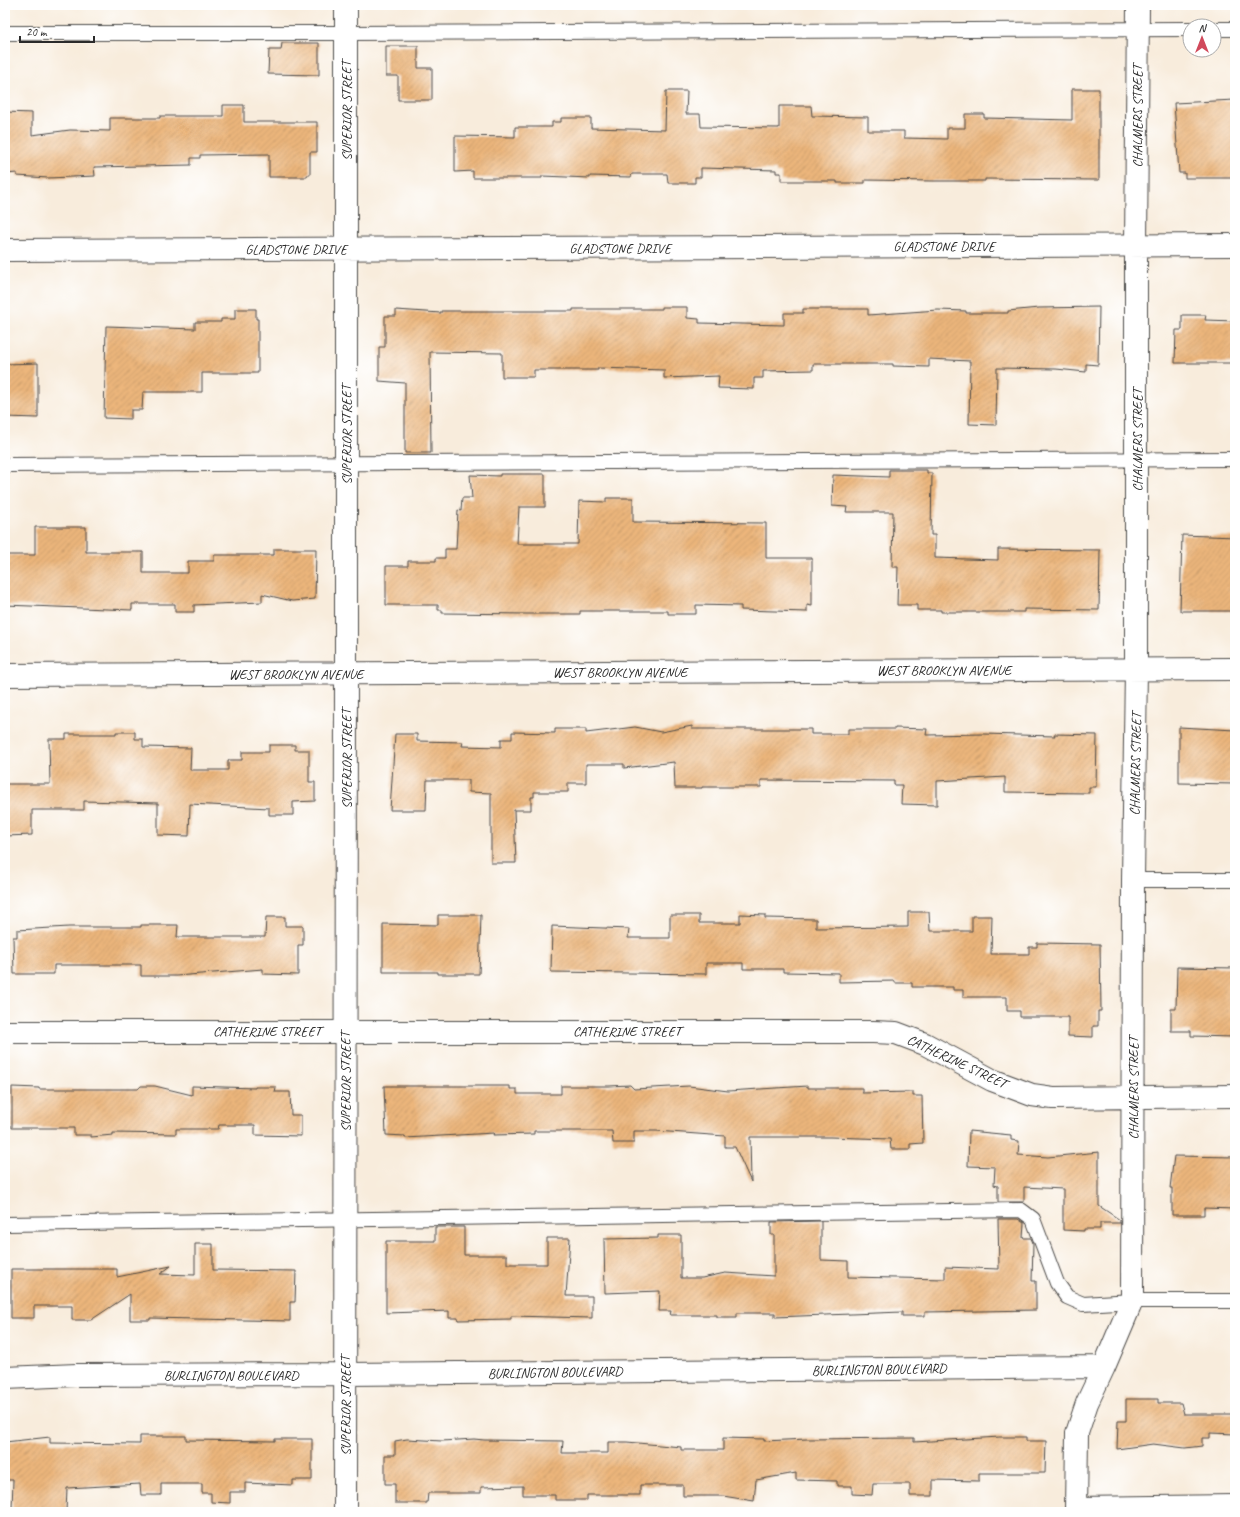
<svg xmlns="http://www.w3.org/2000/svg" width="1240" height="1517" font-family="Caveat,sans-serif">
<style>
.building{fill:url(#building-hatch)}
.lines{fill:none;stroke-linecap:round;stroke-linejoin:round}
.service-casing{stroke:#4a4846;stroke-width:16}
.minor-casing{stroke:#4a4846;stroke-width:24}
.service{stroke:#fff;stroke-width:14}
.minor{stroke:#fff;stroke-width:22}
.labels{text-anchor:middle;stroke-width:3;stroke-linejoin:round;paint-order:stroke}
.street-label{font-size:14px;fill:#2b2b2b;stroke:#fff}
</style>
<defs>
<pattern id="building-hatch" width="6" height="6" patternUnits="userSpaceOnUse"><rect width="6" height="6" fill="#ecb67c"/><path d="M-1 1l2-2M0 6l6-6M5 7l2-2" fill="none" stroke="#bf9466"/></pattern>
</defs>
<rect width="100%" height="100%" fill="#fff"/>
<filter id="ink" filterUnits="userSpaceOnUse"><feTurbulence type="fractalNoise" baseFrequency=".025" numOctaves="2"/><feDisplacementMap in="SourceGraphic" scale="8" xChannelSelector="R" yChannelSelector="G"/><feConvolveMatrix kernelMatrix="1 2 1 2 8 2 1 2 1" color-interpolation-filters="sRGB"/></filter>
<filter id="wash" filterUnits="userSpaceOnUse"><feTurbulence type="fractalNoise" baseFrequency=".012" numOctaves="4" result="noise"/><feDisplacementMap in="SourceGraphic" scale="16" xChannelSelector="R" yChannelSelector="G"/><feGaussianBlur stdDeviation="0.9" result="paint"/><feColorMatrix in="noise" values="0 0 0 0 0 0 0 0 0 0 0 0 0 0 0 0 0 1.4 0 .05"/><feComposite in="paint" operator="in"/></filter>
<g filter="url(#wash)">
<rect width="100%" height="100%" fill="#f8ecdc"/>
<g id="blocks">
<path class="building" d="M 282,43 L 319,43 L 319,75 L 268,74 L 269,50 L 281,50 Z
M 386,46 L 418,46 L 418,68 L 432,68 L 432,100 L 398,100 L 398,76 L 386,76 Z
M 1072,89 L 1099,89 L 1099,180 L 985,179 L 985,181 L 934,181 L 865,180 L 865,183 L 837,183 L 837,181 L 781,181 L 781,173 L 776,173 L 776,170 L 701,168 L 701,177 L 695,177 L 695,183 L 668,183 L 667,174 L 632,174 L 631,177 L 590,176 L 590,178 L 542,176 L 542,178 L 473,178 L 473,171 L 455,172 L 455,136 L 515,137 L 515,127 L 552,127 L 552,122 L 561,122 L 561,118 L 591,118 L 591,128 L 665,130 L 666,91 L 687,91 L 686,114 L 700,114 L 701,127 L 779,128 L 779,106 L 811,106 L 812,116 L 868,117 L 868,131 L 904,131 L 904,138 L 947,139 L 947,128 L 965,128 L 965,114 L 984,114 L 984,118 L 1072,120 Z
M 1235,100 L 1235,178 L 1185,178 L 1185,173 L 1179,173 L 1174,103 Z
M 223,105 L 244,105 L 244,122 L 317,122 L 317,152 L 310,152 L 310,175 L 307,175 L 307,177 L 269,177 L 269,154 L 200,155 L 200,158 L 191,158 L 191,165 L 94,167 L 95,176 L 48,178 L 17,176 L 17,173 L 5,174 L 5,112 L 32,113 L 32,135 L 70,130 L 110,131 L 110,118 L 160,118 L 160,116 L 223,116 Z
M 662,307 L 687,307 L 687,318 L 699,319 L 699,323 L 784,325 L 784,313 L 803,313 L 803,309 L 868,309 L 868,315 L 938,310 L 966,311 L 966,313 L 1008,313 L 1008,311 L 1039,308 L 1099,307 L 1098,365 L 1086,364 L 1086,372 L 1056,369 L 997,368 L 996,425 L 969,424 L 970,361 L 929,359 L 929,367 L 893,366 L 893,364 L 813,364 L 813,370 L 763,371 L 763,378 L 754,378 L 754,389 L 718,388 L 719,376 L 664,378 L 664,370 L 598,368 L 598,370 L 534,370 L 534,377 L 502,377 L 502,353 L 430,352 L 431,453 L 405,453 L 405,383 L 379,381 L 379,347 L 385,347 L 385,316 L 396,316 L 396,310 L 441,313 L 441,311 L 573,311 L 573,309 L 662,309 Z
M 235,309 L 256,309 L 256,319 L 258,319 L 258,373 L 202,373 L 202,392 L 143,392 L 142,410 L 131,410 L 131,419 L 104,418 L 106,326 L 195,329 L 195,322 L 221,322 L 221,319 L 235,319 Z
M 1182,315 L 1206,315 L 1205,320 L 1235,321 L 1235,363 L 1175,363 L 1176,330 L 1182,330 Z
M 38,363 L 38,418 L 5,417 L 5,364 Z
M 889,470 L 927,470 L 927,473 L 932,473 L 931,535 L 935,535 L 935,558 L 998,560 L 998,549 L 1100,550 L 1099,610 L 1024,609 L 1024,612 L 941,612 L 941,610 L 917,610 L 917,605 L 897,605 L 898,567 L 892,567 L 893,512 L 846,512 L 847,507 L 832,506 L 833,475 L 889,477 Z
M 500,474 L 545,474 L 545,507 L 519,507 L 517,544 L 578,544 L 579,501 L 606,502 L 606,498 L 633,498 L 633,522 L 766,523 L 766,558 L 812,558 L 812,606 L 807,605 L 807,612 L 741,610 L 741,606 L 696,605 L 696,614 L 668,614 L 668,611 L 580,611 L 580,614 L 527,614 L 442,613 L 442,610 L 438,610 L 438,605 L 386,605 L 386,566 L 408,566 L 408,561 L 436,561 L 436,558 L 445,558 L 445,549 L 456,549 L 458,510 L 461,511 L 462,498 L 472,498 L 470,475 L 500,476 Z
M 35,527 L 86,527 L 86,552 L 143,552 L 143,573 L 188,573 L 188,561 L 214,561 L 214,555 L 274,555 L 274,549 L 316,549 L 315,599 L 292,601 L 262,594 L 262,602 L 194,605 L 194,612 L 175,612 L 175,604 L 132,604 L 132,610 L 5,605 L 5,555 L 35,555 Z
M 1182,535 L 1235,537 L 1235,611 L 1180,611 Z
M 692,726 L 692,729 L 811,729 L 811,734 L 848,734 L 848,729 L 895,729 L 895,728 L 927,729 L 926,735 L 983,734 L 1055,736 L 1054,734 L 1097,735 L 1096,787 L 1089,787 L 1089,793 L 1005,792 L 1005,777 L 937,781 L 937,805 L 901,804 L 902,785 L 894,785 L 894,781 L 761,780 L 761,787 L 702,787 L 702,788 L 675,788 L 674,762 L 624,768 L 624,764 L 586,764 L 586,783 L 568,783 L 568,792 L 534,792 L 534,797 L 531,797 L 531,810 L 514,810 L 516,863 L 491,863 L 491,793 L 469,792 L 469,780 L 427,780 L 426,810 L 390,810 L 395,734 L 417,734 L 417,741 L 463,742 L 462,746 L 501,747 L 501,739 L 512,739 L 512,732 L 555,733 L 555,729 L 586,729 L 586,733 L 635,727 L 661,732 Z
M 1179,727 L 1235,730 L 1235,784 L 1179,783 Z
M 116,732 L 135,732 L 135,739 L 143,739 L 143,747 L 191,748 L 190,770 L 228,770 L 228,760 L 242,760 L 242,752 L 269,752 L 269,745 L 295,745 L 295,750 L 309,750 L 309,782 L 315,782 L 315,801 L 293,802 L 293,815 L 269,815 L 269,808 L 190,804 L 189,836 L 158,835 L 158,803 L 84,801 L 84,810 L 32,810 L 32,835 L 5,836 L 5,784 L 50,784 L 49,739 L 66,739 L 66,734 L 116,734 Z
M 908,912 L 929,912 L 930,931 L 972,931 L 972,916 L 992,916 L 991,954 L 1029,954 L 1029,947 L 1037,947 L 1037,943 L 1100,944 L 1101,1011 L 1098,1011 L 1098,1026 L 1093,1026 L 1093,1037 L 1068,1036 L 1068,1017 L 1020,1017 L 1020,1011 L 1007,1011 L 1007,997 L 963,997 L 963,990 L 953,990 L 953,987 L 912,987 L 912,983 L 895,983 L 895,981 L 839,982 L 839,973 L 783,972 L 783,969 L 743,969 L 743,963 L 706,963 L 706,974 L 551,972 L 552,926 L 629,929 L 628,938 L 670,938 L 670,915 L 699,915 L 699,923 L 740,923 L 740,914 L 765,915 L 765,918 L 816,919 L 816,928 L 908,927 Z
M 438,915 L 481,915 L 479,974 L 438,974 L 438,972 L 383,972 L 383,924 L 438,925 Z
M 266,917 L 285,917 L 285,926 L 303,926 L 303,945 L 298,945 L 298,975 L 263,974 L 263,969 L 176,976 L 141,976 L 141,965 L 54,965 L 54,974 L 14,974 L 13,937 L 17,937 L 17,930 L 69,927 L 141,927 L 141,925 L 178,925 L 177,937 L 265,937 Z
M 1177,967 L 1235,968 L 1235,1037 L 1191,1036 L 1191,1031 L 1171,1031 L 1171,1009 L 1176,1009 Z
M 630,1085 L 634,1089 L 689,1086 L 728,1091 L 808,1086 L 808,1088 L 862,1088 L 862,1093 L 913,1092 L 913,1096 L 922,1096 L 923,1143 L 910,1144 L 910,1149 L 891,1149 L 890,1139 L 830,1137 L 750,1137 L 751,1182 L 735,1147 L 725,1147 L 725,1136 L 656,1131 L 634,1131 L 634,1143 L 613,1143 L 612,1131 L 534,1131 L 534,1134 L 493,1135 L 494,1133 L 405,1138 L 405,1136 L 386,1135 L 384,1086 L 510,1086 L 510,1089 L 517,1089 L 517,1094 L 561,1094 L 561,1086 L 609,1086 Z
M 141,1086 L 155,1086 L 192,1095 L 192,1086 L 255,1088 L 255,1087 L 276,1087 L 275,1092 L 290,1092 L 291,1115 L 301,1115 L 301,1136 L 255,1135 L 255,1125 L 219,1125 L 218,1129 L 176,1129 L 176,1134 L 113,1133 L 113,1135 L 91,1137 L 91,1135 L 74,1135 L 74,1128 L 12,1128 L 12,1087 L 39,1088 L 39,1089 L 138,1089 Z
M 969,1131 L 1011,1135 L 1011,1140 L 1019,1141 L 1018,1155 L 1048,1157 L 1099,1152 L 1099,1206 L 1120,1220 L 1120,1223 L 1100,1223 L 1100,1229 L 1084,1229 L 1084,1231 L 1063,1230 L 1063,1189 L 1024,1187 L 1024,1202 L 998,1202 L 998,1186 L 994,1185 L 995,1167 L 968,1166 Z
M 1174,1156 L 1235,1157 L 1235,1209 L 1204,1208 L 1204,1215 L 1172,1215 L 1172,1188 L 1170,1188 Z
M 998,1219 L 1018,1219 L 1024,1223 L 1023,1238 L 1031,1238 L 1033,1243 L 1032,1281 L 1036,1281 L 1036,1310 L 925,1312 L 925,1316 L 902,1316 L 902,1312 L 775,1317 L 775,1313 L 737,1313 L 737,1317 L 717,1317 L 717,1315 L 670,1315 L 671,1311 L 659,1311 L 660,1291 L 605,1293 L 604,1239 L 658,1238 L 658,1235 L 681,1235 L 681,1278 L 702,1278 L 725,1273 L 774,1276 L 774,1235 L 771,1235 L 771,1222 L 821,1221 L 821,1260 L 848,1261 L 848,1277 L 945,1279 L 945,1267 L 999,1269 Z
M 435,1227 L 464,1227 L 464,1255 L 507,1255 L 507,1264 L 547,1264 L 547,1238 L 570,1238 L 566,1296 L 592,1296 L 592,1318 L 511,1316 L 511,1319 L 458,1320 L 458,1318 L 449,1318 L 449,1311 L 386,1313 L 386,1241 L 435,1241 Z
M 195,1244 L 213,1244 L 213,1270 L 296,1271 L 295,1302 L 290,1302 L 290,1321 L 150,1318 L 150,1320 L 130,1320 L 130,1294 L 91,1320 L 72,1320 L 72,1306 L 34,1306 L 34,1318 L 11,1318 L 11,1269 L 117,1269 L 117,1277 L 171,1266 L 160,1274 L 195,1275 Z
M 1126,1399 L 1158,1399 L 1158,1403 L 1181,1403 L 1184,1414 L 1235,1414 L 1235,1434 L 1210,1433 L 1210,1438 L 1202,1438 L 1202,1446 L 1185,1448 L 1153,1444 L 1117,1449 L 1118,1421 L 1126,1421 Z
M 140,1436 L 186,1436 L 186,1440 L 275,1441 L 275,1439 L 312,1439 L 312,1480 L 293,1480 L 293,1485 L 245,1483 L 245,1492 L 230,1492 L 230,1503 L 211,1502 L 211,1493 L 202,1493 L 202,1484 L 161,1484 L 161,1495 L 141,1495 L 140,1484 L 67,1488 L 66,1512 L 37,1512 L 37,1509 L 12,1509 L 13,1480 L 5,1480 L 5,1442 L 50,1437 L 50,1443 L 140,1444 Z
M 1000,1437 L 1026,1437 L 1026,1441 L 1046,1441 L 1045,1473 L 979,1473 L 979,1481 L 933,1480 L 933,1496 L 910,1496 L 910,1484 L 873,1484 L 872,1495 L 852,1494 L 852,1486 L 837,1486 L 837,1481 L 796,1480 L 796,1473 L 756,1480 L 754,1501 L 723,1496 L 683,1496 L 683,1485 L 640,1485 L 640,1495 L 587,1495 L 587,1500 L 555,1500 L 555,1495 L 523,1495 L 523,1486 L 481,1487 L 481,1493 L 428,1493 L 427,1503 L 395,1503 L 395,1484 L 385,1484 L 385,1455 L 395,1455 L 395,1441 L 407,1439 L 442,1441 L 474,1439 L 484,1440 L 563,1441 L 562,1453 L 608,1453 L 608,1442 L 627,1442 L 681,1447 L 681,1450 L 723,1450 L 723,1438 L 764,1439 L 764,1441 L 807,1439 L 914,1438 L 914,1442 Z"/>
</g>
</g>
<g filter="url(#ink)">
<use href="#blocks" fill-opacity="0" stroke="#4a4846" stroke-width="1"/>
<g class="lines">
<g class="service-casing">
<path id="service" d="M 1214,29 L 1235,29
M 5,33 L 346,33 L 1190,29
M 5,465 L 1235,459
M 1133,880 L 1235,880
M 5,1224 L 1021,1210 L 1033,1219 L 1057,1283 L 1067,1297 L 1083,1304 L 1132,1301 L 1235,1301"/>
</g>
<g class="minor-casing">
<path id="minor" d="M 5,250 L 1235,245
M 5,675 L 1235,669
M 5,1032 L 873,1032 L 896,1033 L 925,1044 L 992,1080 L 1032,1095 L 1053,1098 L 1235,1096
M 5,1378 L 77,1375 L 345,1374 L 1104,1367
M 1076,1508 L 1235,1506
M 345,1512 L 346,673 L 346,5
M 1076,1512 L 1077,1433 L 1087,1403 L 1104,1367 L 1132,1301 L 1133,880 L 1136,669 L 1136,246 L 1138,5"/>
</g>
<use href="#service" class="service"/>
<use href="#minor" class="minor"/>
</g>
</g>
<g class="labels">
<g class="street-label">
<text transform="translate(346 111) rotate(-90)" y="5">SUPERIOR STREET</text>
<text transform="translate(1137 116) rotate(-90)" y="5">CHALMERS STREET</text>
<text x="944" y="251">GLADSTONE DRIVE</text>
<text x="620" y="253">GLADSTONE DRIVE</text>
<text x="296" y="254">GLADSTONE DRIVE</text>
<text transform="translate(346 435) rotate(-90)" y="5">SUPERIOR STREET</text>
<text transform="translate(1137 440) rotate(-90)" y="5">CHALMERS STREET</text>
<text x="944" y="675">WEST BROOKLYN AVENUE</text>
<text x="620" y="677">WEST BROOKLYN AVENUE</text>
<text x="296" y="679">WEST BROOKLYN AVENUE</text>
<text transform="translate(346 759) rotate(-90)" y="5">SUPERIOR STREET</text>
<text transform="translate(1135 764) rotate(-89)" y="5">CHALMERS STREET</text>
<text x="267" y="1036">CATHERINE STREET</text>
<text x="627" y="1036">CATHERINE STREET</text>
<text transform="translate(957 1061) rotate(25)" y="5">CATHERINE STREET</text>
<text transform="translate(345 1082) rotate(-90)" y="5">SUPERIOR STREET</text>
<text transform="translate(1133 1088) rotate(-90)" y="5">CHALMERS STREET</text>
<text transform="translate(879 1369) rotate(-1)" y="5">BURLINGTON BOULEVARD</text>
<text transform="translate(555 1372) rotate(-1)" y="5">BURLINGTON BOULEVARD</text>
<text x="231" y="1380">BURLINGTON BOULEVARD</text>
<text transform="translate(345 1406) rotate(-90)" y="5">SUPERIOR STREET</text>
</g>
</g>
<rect width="1240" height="1517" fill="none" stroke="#fff" stroke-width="20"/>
<g transform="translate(1202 38)"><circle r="19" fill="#ffffff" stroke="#aaaaaa"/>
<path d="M0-3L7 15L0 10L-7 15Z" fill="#d1495b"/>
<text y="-6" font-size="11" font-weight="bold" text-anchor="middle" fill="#2b2b2b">N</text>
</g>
<path d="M20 36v6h74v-6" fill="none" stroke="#2b2b2b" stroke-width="2"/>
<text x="26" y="36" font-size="12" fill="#2b2b2b" stroke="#ffffff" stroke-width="3" paint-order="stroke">20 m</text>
</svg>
